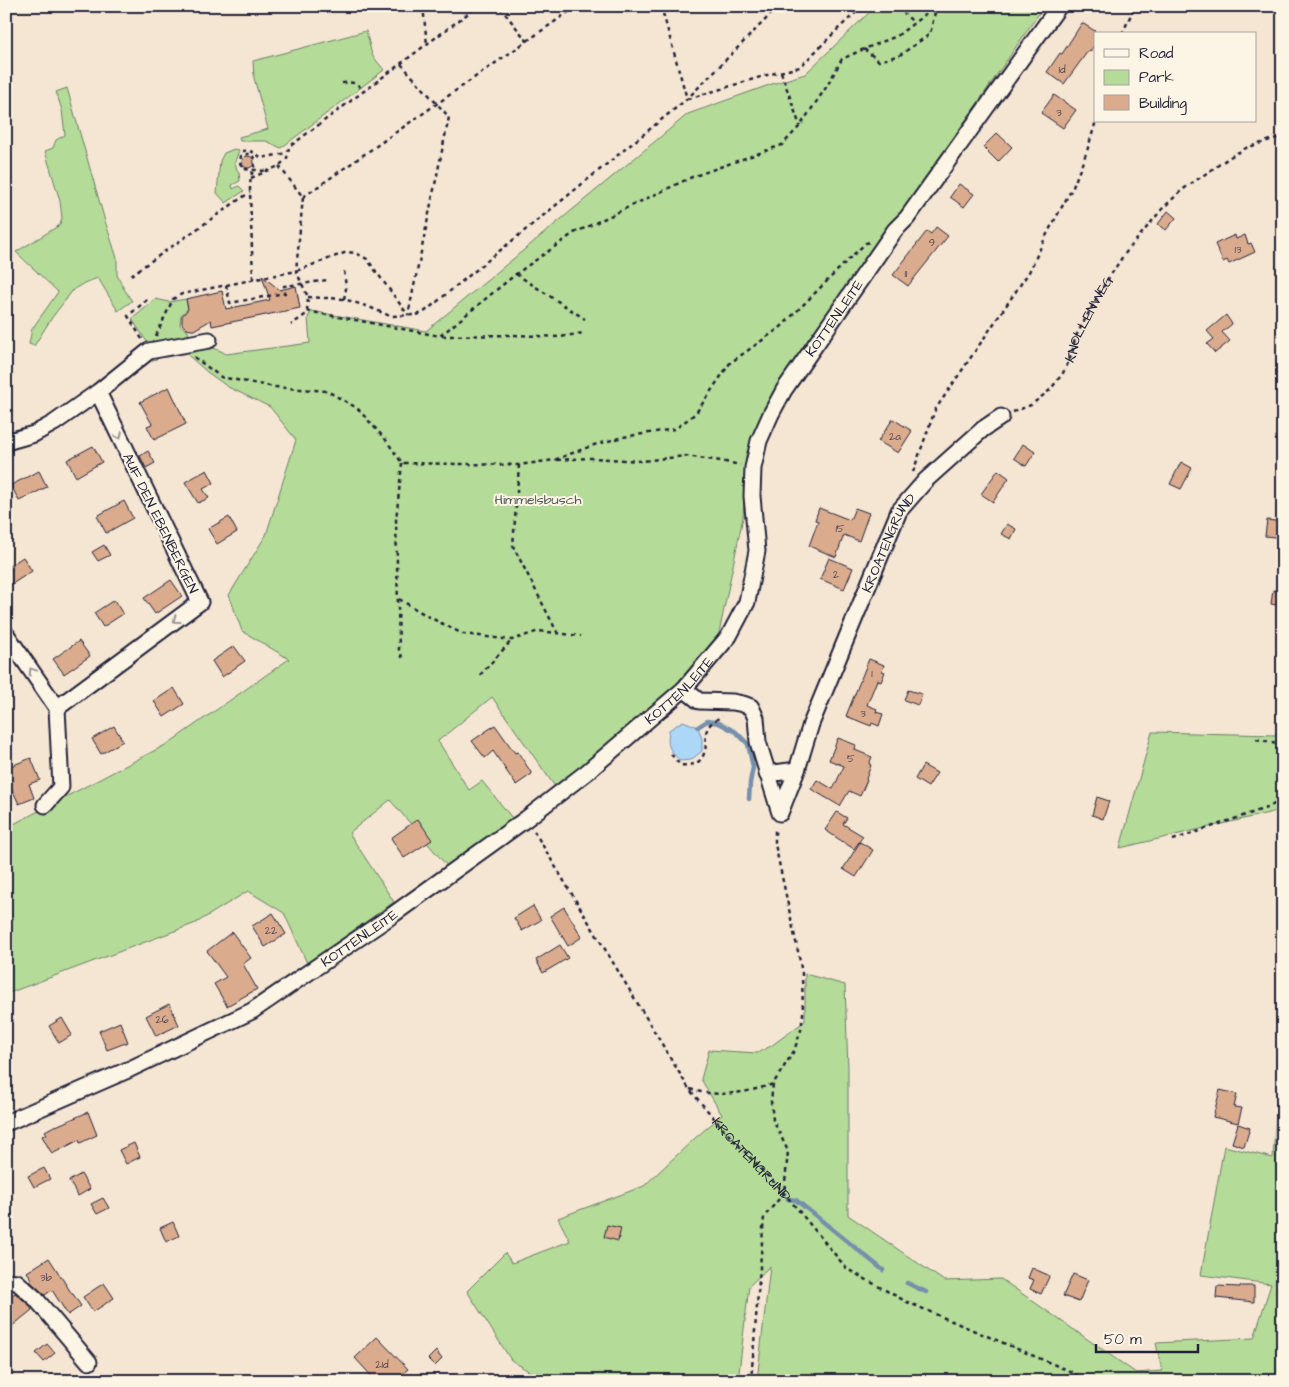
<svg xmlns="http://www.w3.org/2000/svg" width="1289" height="1387" font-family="'Architects Daughter',sans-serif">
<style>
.green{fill:#b4db97;stroke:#6b7e69}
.water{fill:#acd7f7;stroke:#758fac}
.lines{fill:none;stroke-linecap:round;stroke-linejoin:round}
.stream{stroke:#758fac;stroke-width:4.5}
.building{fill:#dbab8d;stroke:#22223b}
.minor-casing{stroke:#22223b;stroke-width:19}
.path{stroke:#22223b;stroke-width:2.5;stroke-dasharray:4 4;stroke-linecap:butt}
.minor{stroke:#fcf5e5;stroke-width:15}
.oneway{stroke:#9a9698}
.labels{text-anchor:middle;stroke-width:4;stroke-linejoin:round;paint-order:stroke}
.number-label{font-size:11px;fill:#504450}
.street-label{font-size:14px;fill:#22223b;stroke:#fcf5e5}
.park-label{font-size:14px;fill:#4e5a57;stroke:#fcf5e5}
</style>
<rect width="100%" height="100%" fill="#f5e6d3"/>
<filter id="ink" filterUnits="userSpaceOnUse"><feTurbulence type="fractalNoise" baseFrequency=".02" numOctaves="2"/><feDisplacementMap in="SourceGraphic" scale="10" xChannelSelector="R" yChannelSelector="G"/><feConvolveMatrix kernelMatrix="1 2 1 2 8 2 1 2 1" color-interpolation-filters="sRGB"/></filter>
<g filter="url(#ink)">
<path class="green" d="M 876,6 L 1044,6 L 883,241 L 767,405 L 746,454 L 743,517 L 717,643 L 607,755 L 556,788 L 492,697 L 438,741 L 469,790 L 482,781 L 517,824 L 448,867 L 390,800 L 349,833 L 394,902 L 307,963 L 284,913 L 248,891 L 196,923 L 6,994 L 6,828 L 169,743 L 289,659 L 242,631 L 229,595 L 266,535 L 296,440 L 270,407 L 228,387 L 207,372 L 182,350 C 199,347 211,344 226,354 L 310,343 L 308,318 L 311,311 L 426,331 L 688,114 L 772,84 L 805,74 Z
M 366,31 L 372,55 L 384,70 L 281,148 L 266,141 L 240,141 L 239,137 L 268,129 L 254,78 L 253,61 Z
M 67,88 L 105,221 L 117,258 L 117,275 L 124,289 L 132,301 L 118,311 L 98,278 L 84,283 L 73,290 L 51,319 L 34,346 L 29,344 L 32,329 L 58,292 L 16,252 L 60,225 L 62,218 L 60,201 L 45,151 L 53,148 L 56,140 L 65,135 L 62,110 L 56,92 Z
M 234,149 L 239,150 L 235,162 L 237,170 L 239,172 L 240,181 L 232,185 L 233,189 L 239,186 L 244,191 L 226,203 L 217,193 L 220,161 L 224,153 Z
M 156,299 L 169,302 L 186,299 L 188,309 L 181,315 L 180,325 L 188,331 L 189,338 L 149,345 L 132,319 Z
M 1283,706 L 1283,807 L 1273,812 L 1120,848 L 1152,732 L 1276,735 Z
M 805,974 L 845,985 L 848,1068 L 848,1215 L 944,1281 L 1001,1279 L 1136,1373 L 1162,1371 L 1156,1343 L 1254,1338 L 1271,1284 L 1201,1275 L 1224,1146 L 1273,1158 L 1280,1046 L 1283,1042 L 1283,1381 L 757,1381 L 770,1266 L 749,1286 L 738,1381 L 544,1381 L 511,1360 L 467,1291 L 505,1253 L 512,1263 L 570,1241 L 558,1218 L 644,1186 L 694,1139 L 722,1115 L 701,1079 L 709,1050 L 757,1053 L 771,1046 L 805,1021 Z"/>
<path class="water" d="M 683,721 L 698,727 L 702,739 L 702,751 L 691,760 L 680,761 C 668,748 667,746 669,730 Z"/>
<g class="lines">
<path class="stream" d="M 698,727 L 707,721 L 719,723 L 736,732 L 748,744 L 753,767 L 750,783 L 749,799
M 788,1199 L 796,1200 L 883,1270
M 907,1283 L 926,1292"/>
</g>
<path class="building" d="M 1082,23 L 1095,31 L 1095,44 L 1090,52 L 1088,51 L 1064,84 L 1047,72 L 1060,53 L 1062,54 Z
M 1054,95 L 1076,110 L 1063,128 L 1041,113 Z
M 997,133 L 1012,147 L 998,162 L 983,147 Z
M242 162a6 6 0 1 1 12 0a6 6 0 1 1-12 0Z
M 959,184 L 974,194 L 964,207 L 950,197 Z
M 1168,211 L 1176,218 L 1166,230 L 1158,224 Z
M 936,227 L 948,236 L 908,286 L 893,275 L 927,231 L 931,234 Z
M 1235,235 L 1236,239 L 1245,235 L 1248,244 L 1251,243 L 1255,252 L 1229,264 L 1227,260 L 1223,262 L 1215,244 Z
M 262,276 L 280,290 L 296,286 L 300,308 L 212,326 L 211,320 L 194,330 L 191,330 L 187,329 L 182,324 L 182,316 L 188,309 L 186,299 L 222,291 L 226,309 L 270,300 Z
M 1226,315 L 1232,324 L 1222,332 L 1230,341 L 1215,353 L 1207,344 L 1214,339 L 1207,331 Z
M 169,387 L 186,424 L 154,440 L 147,426 L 152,424 L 140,402 Z
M 893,419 L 912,431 L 898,453 L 878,441 Z
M 1023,444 L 1035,452 L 1026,466 L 1014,458 Z
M 93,446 L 102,462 L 76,477 L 67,460 Z
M 148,451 L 155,463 L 146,468 L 140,456 Z
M 1181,462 L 1192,468 L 1181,489 L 1170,484 Z
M 207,470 L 214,483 L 203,489 L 209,498 L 198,503 L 185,482 Z
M 998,470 L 1009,478 L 993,502 L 981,494 Z
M 39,471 L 47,487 L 19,501 L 11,485 Z
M 124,501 L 133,518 L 106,533 L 97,516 Z
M 819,508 L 850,520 L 855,508 L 869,513 L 859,541 L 844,535 L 836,557 L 809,546 L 818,521 L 815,520 Z
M 229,517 L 237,532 L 217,544 L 208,529 Z
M 1267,520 L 1283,522 L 1283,538 L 1265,536 Z
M 1007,524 L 1016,529 L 1011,539 L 1001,534 Z
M 104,545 L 110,555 L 98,561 L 92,552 Z
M 23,557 L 32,571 L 6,588 L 6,568 Z
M 829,558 L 853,568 L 844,589 L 820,579 Z
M 171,580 L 182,596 L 155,614 L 144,598 Z
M 1273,590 L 1283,591 L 1283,606 L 1271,604 Z
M 114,600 L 123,614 L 103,627 L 94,613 Z
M 79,641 L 90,656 L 64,674 L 53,659 Z
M 234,646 L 245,661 L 222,677 L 212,661 Z
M 869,659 L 884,665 L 882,671 L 885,672 L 881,682 L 877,680 L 867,705 L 877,709 L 876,712 L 883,714 L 879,726 L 872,723 L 871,726 L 846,716 Z
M 174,688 L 184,704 L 164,717 L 154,701 Z
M 908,690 L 922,694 L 918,705 L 904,700 Z
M 495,725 L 515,753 L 518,752 L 532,774 L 516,785 L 493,751 L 485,758 L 472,741 Z
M 114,726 L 123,741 L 101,754 L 92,739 Z
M 838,738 L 856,745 L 855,750 L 872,757 L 869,764 L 871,765 L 866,779 L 867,780 L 860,796 L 849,791 L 840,806 L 811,789 L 817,780 L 833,789 L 844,766 L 829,760 Z
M 31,758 L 40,780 L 29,784 L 34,798 L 19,804 L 12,789 L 6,791 L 6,768 Z
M 923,765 L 937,773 L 928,787 L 915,779 Z
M 1097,797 L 1109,801 L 1103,819 L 1092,815 Z
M 837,812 L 847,818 L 843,824 L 863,836 L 854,849 L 825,830 Z
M 418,819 L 432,840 L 404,858 L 391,838 Z
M 860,842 L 873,850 L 856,877 L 843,869 Z
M 533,906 L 541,920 L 522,931 L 514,918 Z
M 564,907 L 582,937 L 568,946 L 550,916 Z
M 273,913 L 286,934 L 265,947 L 252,926 Z
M 232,932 L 251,958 L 243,964 L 257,989 L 227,1006 L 214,984 L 226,977 L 207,951 Z
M 560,945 L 568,958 L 543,973 L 536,960 Z
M 169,1004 L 179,1025 L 156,1036 L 146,1016 Z
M 62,1018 L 72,1035 L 59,1043 L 49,1026 Z
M 120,1022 L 128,1042 L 107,1050 L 99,1031 Z
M 1220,1090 L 1237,1094 L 1234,1107 L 1242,1108 L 1238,1123 L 1213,1117 Z
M 88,1112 L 97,1135 L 80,1143 L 79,1140 L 52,1154 L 42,1136 L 47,1134 L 45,1131 L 56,1125 L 56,1126 Z
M 1238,1124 L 1250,1128 L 1244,1147 L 1232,1143 Z
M 134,1143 L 140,1157 L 126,1164 L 119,1150 Z
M 44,1168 L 50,1179 L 34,1187 L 28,1176 Z
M 81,1174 L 90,1189 L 78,1196 L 69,1181 Z
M 103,1198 L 109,1208 L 97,1214 L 91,1204 Z
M 173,1222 L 179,1236 L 166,1242 L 160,1228 Z
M 607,1225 L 621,1228 L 618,1241 L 604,1237 Z
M 49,1258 L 72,1294 L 73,1294 L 81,1306 L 68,1315 L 52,1290 L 45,1295 L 30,1281 L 32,1279 L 27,1272 Z
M 1032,1268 L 1048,1275 L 1049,1277 L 1041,1294 L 1030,1289 L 1034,1280 L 1028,1278 Z
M 1073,1274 L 1088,1280 L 1079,1302 L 1063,1296 Z
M 104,1283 L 114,1298 L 93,1312 L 83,1297 Z
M 1217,1286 L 1240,1287 L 1240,1286 L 1254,1286 L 1254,1302 L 1216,1298 Z
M 15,1293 L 29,1305 L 32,1310 L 6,1331 L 6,1300 Z
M 377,1337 L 408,1369 L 395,1381 L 376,1381 L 355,1358 Z
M 47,1344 L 55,1353 L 44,1362 L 36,1353 Z
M 436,1351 L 442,1359 L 435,1366 L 428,1359 Z"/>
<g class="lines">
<g class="minor-casing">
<g id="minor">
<path d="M 6,442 L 34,434 L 54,423 L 98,392 L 149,351 L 209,340"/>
<path d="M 6,634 L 57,708 L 61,787 L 45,805"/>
<path id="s3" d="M 684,689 L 699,701 L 733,702 L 743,704 L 751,707 L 756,718 L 758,742 L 780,813 L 797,770 L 811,724 L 899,511 L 926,480 L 955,454 L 983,429 L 1001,417"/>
<path d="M 57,708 L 200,602 L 98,392"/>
<path d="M 767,774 L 797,770"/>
<path id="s4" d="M 6,1123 L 130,1069 L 252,1011 L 391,916 L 526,819 L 587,772 L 684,689 L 729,636 L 747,602 L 757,551 L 752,496 L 753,468 L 759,441 L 771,414 L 784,390 L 895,230 L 907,218 L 1059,6"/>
<path d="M 6,1281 L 17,1282 L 36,1299 L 89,1362"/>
</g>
</g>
<g class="path">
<path d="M 423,6 L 427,45"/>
<path d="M 661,6 L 687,99"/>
<path d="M 897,6 L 914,23"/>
<path d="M 1122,34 L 1135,6"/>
<path d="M 527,41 L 577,6"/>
<path d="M 864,49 L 879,61 L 900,55 L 930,34 L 936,8"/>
<path d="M 401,64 L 449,117 L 408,315"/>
<path d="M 781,72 L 800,126"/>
<path d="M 342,83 C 354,82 357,82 364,92"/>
<path d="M 688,99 L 767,75 L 800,67 L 839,28 L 863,6"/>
<path d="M 242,151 C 250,150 255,152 261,158 L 287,153"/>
<path d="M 279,166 L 303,197 L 296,271 L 308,297 L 307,311 L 305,315 L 291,325"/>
<path d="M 251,178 L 279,166 L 287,158 L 289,147 L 478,6"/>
<path d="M 303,197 L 527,41 L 499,6"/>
<path d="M 516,274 L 585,319"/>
<path d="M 131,275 L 250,192"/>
<path d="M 253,279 L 250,192 C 250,187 250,183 251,178 C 252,169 259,162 251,154 L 247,154 L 241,156 L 240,163 L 244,169 C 251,170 259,170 266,171"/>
<path d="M 226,285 L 230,303 L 285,293 L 284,286 L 308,283 L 327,280"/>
<path d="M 308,297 L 344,299 L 369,307 L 390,316 L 416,315 L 423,313 L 687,99 L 779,6"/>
<path d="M 344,299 L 346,289 L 344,270"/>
<path d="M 307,311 L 440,336 L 516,274 L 574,233 L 692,177 L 782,145 L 800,126 L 827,86 L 842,59 L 864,49 L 897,36 L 936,6"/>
<path d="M 156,336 L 173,299 L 182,294 L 296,271 L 347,252 L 356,253 L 367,259 L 408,315"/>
<path d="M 442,336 L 515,335 L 560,337 L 583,333"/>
<path d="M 142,339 L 128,316 L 149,298"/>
<path d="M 194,357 L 221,377 L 274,387 L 327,391 L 357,408 L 386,440 L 402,463 L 519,465 L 554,460 L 594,445 L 623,437 L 675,429 L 696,413 L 730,363 L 781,327 L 853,255 L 866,243 L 870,242"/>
<path id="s1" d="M 1013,412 L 1031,405 L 1050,390 L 1063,373 L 1072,354 L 1075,338 L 1101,290 L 1123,256 L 1163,208 L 1182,190 L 1230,157 L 1246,148 L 1283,136"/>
<path d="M 557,460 L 591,458 L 642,461 L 685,456 L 721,461 L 740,465"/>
<path d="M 402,463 L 396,520 L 399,650 L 404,661"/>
<path d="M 519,465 L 513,546 L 557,632"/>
<path d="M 913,472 L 935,410 L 1029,272 L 1048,232 L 1073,187 L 1087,151 L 1096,121"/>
<path d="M 399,599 L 429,617 L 463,634 L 512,640 L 539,631 L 581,636"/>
<path d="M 480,675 L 512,640"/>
<path d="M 1256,739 L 1283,744"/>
<path d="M 671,754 L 680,765 C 692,766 702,764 705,750 C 707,744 704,736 707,730 C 709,723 716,720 722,716"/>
<path id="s2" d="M 534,831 L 689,1089 L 725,1131 L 784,1193 L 847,1269 L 907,1302 L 1074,1373 L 1084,1381"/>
<path d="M 1173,840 L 1269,807 L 1283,799"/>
<path d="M 690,1089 C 717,1098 747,1093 773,1084"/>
<path d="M 751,1381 L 764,1217 L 784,1193 L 788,1151 L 773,1120 L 771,1101 L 773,1084 L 794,1051 L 801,1030 L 803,1014 L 802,974 L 799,956 L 775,844 L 775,831 L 776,827"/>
</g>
<use href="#minor" class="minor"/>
</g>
<defs><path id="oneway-chevron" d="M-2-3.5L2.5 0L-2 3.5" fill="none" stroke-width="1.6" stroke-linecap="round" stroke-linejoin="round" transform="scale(1.25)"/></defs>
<g class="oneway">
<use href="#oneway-chevron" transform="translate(119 436) rotate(64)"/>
<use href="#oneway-chevron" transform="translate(176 620) rotate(144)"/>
<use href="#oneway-chevron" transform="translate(32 671) rotate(-124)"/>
</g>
</g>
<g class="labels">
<g class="number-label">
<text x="1062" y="73">1d</text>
<text x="1059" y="116">3</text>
<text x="932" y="246">9</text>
<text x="1238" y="253">13</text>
<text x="906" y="277">11</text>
<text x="895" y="440">2a</text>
<text x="840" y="532">15</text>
<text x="836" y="578">2</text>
<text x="872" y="677">1</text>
<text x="863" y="717">3</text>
<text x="851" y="762">5</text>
<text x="271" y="934">22</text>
<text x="162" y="1023">26</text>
<text x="46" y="1281">3b</text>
<text x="382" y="1368">21d</text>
</g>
<g class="street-label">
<text dy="5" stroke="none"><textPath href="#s4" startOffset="1225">KOTTENLEITE</textPath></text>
<text dy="5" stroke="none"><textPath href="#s1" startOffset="125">KNOLLENWEG</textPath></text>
<text transform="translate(161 523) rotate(64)" y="5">AUF DEN EBENBERGEN</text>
<text dy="5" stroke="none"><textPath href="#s3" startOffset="474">KROATENGRUND</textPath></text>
<text dy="5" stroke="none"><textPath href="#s4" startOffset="805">KOTTENLEITE</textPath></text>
<text dy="5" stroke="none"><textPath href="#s4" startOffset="400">KOTTENLEITE</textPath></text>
<text dy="5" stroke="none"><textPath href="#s2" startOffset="395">KROATENGRUND</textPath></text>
</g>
<g class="park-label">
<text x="538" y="504">Himmelsbusch</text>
</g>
</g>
<rect width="1289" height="1387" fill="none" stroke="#fcf5e5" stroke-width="25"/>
<rect x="12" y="12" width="1264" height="1362" fill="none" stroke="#22223b" stroke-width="2" filter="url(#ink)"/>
<rect x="1094" y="32" width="162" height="90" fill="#fcf5e5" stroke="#a5a1a1"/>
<rect x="1104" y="49" width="25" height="8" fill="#fcf5e5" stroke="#a5a1a1"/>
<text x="1139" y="58" font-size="15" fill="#22223b">Road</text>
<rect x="1104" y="70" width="25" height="15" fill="#b4db97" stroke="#a5a1a1"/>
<text x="1139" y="82" font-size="15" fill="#22223b">Park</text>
<rect x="1104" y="95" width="25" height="15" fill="#dbab8d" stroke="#a5a1a1"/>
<text x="1139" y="108" font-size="15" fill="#22223b">Building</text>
<path d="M1096 1344v8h102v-8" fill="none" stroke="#22223b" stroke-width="2.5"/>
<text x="1104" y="1344" font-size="15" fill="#22223b" stroke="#fcf5e5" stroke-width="4" paint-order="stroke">50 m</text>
</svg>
